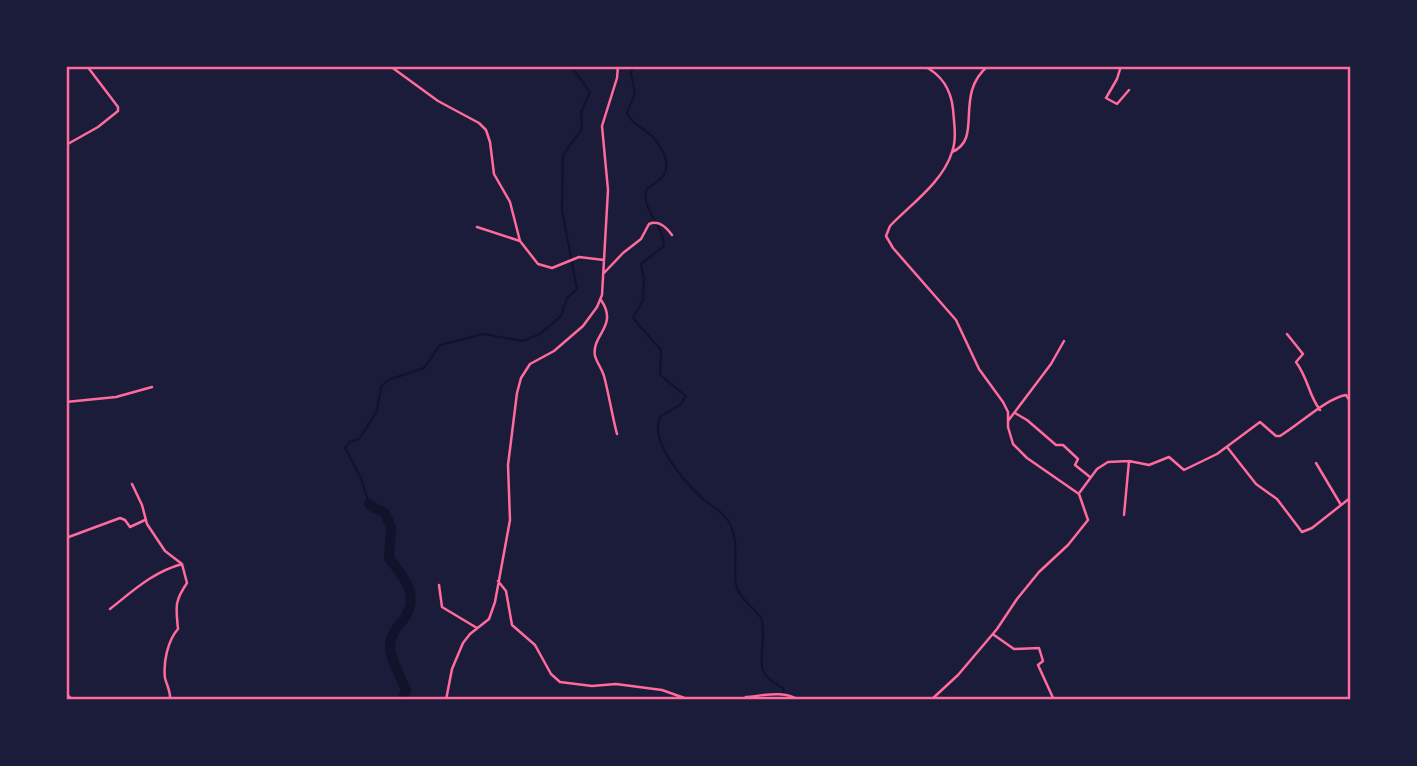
<svg xmlns="http://www.w3.org/2000/svg" width="1417" height="766" font-family="'Open Sans',sans-serif">
<style>
.lines{fill:none;stroke-linecap:round;stroke-linejoin:round}
.stream{stroke:#12122b;stroke-width:2}
.river{stroke:#12122b;stroke-width:10}
.minor{stroke:#ff6b9d;stroke-width:2.5}
.neatline{fill:none;stroke:#ff6b9d;stroke-width:2.5}
</style>
<rect width="100%" height="100%" fill="#1b1b3a"/>
<g class="lines">
<path class="stream" d="M 633,66 L 631,73 L 635,93 L 627,113 C 632,123 639,126 647,132 C 658,140 673,162 663,176 C 659,181 651,186 646,190 C 642,212 664,225 664,246 L 641,264 L 644,279 L 643,300 L 633,318 L 661,350 L 660,375 L 686,396 L 680,405 L 661,416 C 647,440 685,482 701,497 C 712,508 725,511 731,526 C 739,544 733,565 736,584 C 738,598 754,607 761,618 C 763,623 763,629 763,634 C 763,663 753,672 783,688 L 785,700
M 369,504 L 361,478 L 345,448 L 350,442 L 359,439 L 377,411 L 381,387 L 388,380 L 424,368 L 440,345 L 483,334 L 523,341 L 540,334 L 561,316 L 567,298 L 577,289 L 562,210 L 563,155 L 582,129 L 581,113 L 590,92 L 571,66"/>
<path class="river" d="M 369,504 L 374,508 L 385,513 L 391,527 L 389,558 C 404,577 421,597 403,620 C 397,628 391,634 390,644 C 389,658 401,677 406,690 L 402,700"/>
<path class="minor" d="M 390,66 L 438,101 L 479,123 L 486,130 L 490,142 L 494,174 L 510,202 L 520,241 L 538,264 L 552,268 L 579,257 L 604,260
M 924,66 C 942,75 951,90 953,109 C 954,123 957,139 952,152 C 943,182 910,205 890,226 L 886,236 L 893,248 L 956,320 L 979,369 L 1003,402 L 1008,412 L 1008,427 L 1013,444 L 1027,458 L 1079,494 L 1088,520 L 1068,545 L 1039,572 L 1017,599 L 997,629 L 958,675 L 931,700
M 1121,66 L 1117,79 L 1106,98 L 1117,104 L 1129,90
M 66,145 L 98,127 L 118,111 L 118,107 L 87,66
M 952,152 C 984,139 953,95 988,66
M 477,227 L 520,241
M 604,273 L 623,253 L 641,239 L 649,224 C 659,220 666,227 672,235
M 601,300 C 619,326 591,335 595,356 C 597,363 602,369 604,376 C 609,395 612,415 617,434
M 1287,334 L 1303,354 L 1296,362 C 1309,380 1308,394 1320,410
M 66,402 L 116,397 L 152,387
M 1015,413 L 1027,420 L 1056,445 L 1063,445 L 1078,459 L 1075,465 L 1090,477
M 1008,421 L 1051,364 L 1064,341
M 1227,447 L 1256,484 L 1277,499 L 1302,532 L 1312,528 L 1350,498
M 1316,463 L 1341,505
M 132,484 L 142,505 L 147,524 L 165,551 L 182,564 L 187,583 C 174,602 176,607 178,629 C 168,640 163,662 165,678 C 167,686 171,692 170,700
M 1080,492 L 1097,469 L 1108,462 L 1129,461 L 1149,465 L 1169,457 L 1184,470 L 1217,454 L 1260,422 L 1276,436 L 1280,436 C 1300,424 1327,398 1346,395 L 1350,401
M 1124,515 L 1129,461
M 66,538 L 120,518 L 125,520 L 130,527 L 145,520
M 498,581 L 506,591 L 512,625 L 535,645 L 551,674 L 560,682 L 592,686 L 616,684 L 662,690 L 690,700
M 439,585 L 442,607 L 477,628
M 110,609 C 134,590 153,572 182,564
M 994,635 L 1014,649 L 1039,648 L 1043,661 L 1038,665 L 1054,700
M 66,694 L 73,700
M 446,700 L 452,669 L 463,643 L 470,634 L 489,619 L 495,602 L 510,520 L 508,465 L 517,393 L 521,378 L 530,364 L 554,351 L 583,326 L 597,307 L 602,295 L 608,190 L 602,126 L 617,78 L 618,66
M 743,700 L 746,697 C 761,696 785,690 798,700"/>
</g>
<rect width="1417" height="766" fill="none" stroke="#1b1b3a" stroke-width="136"/>
<rect x="68" y="68" width="1281" height="630" class="neatline"/>
</svg>
